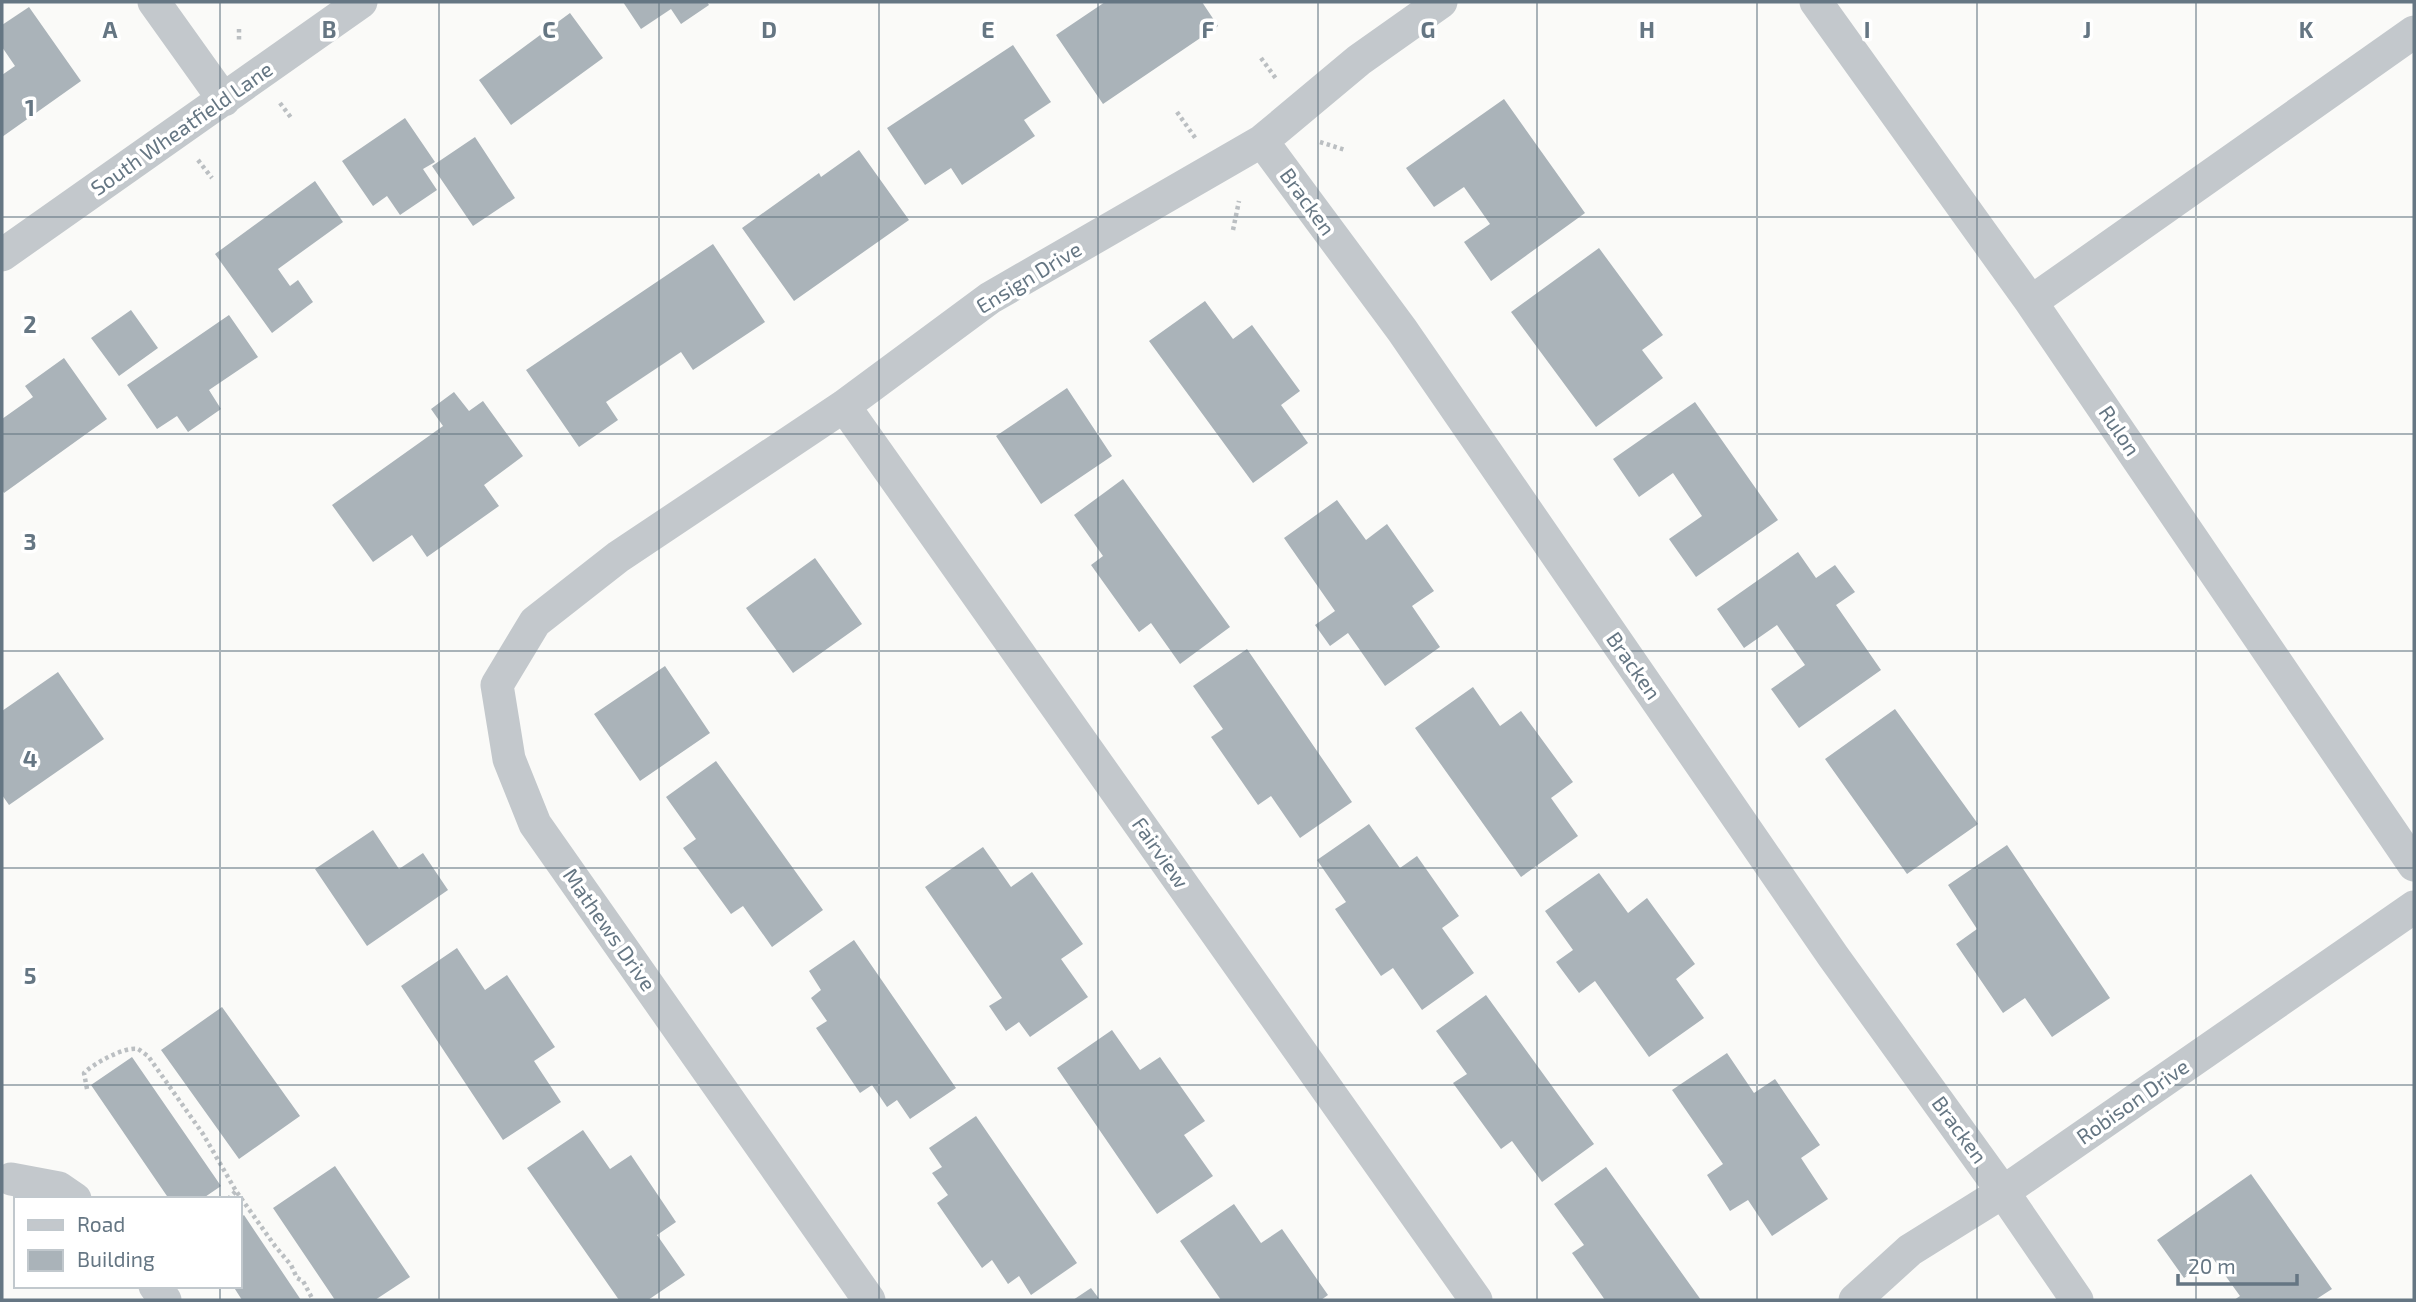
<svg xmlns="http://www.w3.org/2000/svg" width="2416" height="1302" font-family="'Exo 2',sans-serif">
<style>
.building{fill:#aab3b9}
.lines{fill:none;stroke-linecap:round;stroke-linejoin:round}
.path{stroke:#bbbfc2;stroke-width:4.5;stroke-dasharray:3.5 3.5;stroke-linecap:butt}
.street{stroke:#c3c8cc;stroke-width:33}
.grid{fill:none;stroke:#657683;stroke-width:2;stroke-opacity:0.55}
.labels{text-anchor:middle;stroke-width:7;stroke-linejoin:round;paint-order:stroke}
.street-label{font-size:21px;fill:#657683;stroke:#fff}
.grid-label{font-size:23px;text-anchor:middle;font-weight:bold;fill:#657683;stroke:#fff;stroke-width:7;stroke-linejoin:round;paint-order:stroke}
</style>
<rect width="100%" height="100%" fill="#fafaf8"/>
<path class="building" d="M 623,2 L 707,2 L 709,5 L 681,24 L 671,9 L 641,29 Z
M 1105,2 L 1202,2 L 1218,26 L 1103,104 L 1056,35 Z
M 29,7 L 81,81 L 2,137 L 2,75 L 15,66 L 2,47 L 2,25 Z
M 570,13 L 603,58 L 511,125 L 479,80 Z
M 1013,45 L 1051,102 L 1024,120 L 1035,136 L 962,185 L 951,168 L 925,185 L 887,128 Z
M 1504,99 L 1585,213 L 1491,281 L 1464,242 L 1490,224 L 1464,187 L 1434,207 L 1406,168 Z
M 405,118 L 435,162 L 423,169 L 437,190 L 400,215 L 387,196 L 373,206 L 342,161 Z
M 475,137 L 515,198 L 473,226 L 432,166 Z
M 859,150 L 909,220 L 794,301 L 742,228 L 819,173 L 821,177 Z
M 315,181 L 343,222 L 278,269 L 290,286 L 298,280 L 313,302 L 272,333 L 215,254 Z
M 713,244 L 765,322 L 693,370 L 681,352 L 606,402 L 618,420 L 579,447 L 526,370 Z
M 1599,248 L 1663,335 L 1642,350 L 1663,378 L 1596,427 L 1511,312 Z
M 1205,301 L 1233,339 L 1252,325 L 1300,391 L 1281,405 L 1308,443 L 1253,483 L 1149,341 Z
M 131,310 L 158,348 L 119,376 L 91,338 Z
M 229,315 L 258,357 L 209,390 L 221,409 L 188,432 L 177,416 L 157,429 L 127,385 Z
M 64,358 L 107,419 L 4,493 L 2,490 L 2,419 L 33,397 L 25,386 Z
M 1067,388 L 1112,456 L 1041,504 L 996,436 Z
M 454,392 L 469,411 L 483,401 L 523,456 L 484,485 L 499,506 L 427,557 L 412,535 L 373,562 L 332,505 L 443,426 L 431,409 Z
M 1695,402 L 1778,520 L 1696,577 L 1669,539 L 1702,516 L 1673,473 L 1639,497 L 1613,459 Z
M 1123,479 L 1230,627 L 1180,664 L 1151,623 L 1139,632 L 1091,565 L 1103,556 L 1074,515 Z
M 1337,500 L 1366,540 L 1387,524 L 1434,591 L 1412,606 L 1440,647 L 1385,686 L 1348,633 L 1330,646 L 1315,625 L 1335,611 L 1284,538 Z
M 1798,552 L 1816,578 L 1835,565 L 1855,592 L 1836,605 L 1881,670 L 1799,728 L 1771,689 L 1805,665 L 1777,625 L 1744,648 L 1717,609 Z
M 815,558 L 862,624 L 793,673 L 746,608 Z
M 1247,649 L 1352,802 L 1300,838 L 1271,796 L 1258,805 L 1211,737 L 1223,729 L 1193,686 Z
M 665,666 L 710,733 L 640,781 L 594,714 Z
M 58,672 L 104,739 L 9,805 L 2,795 L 2,711 Z
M 1473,687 L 1500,726 L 1521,711 L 1573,782 L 1551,798 L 1578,836 L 1521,877 L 1415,728 Z
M 1895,709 L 1978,824 L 1907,874 L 1825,759 Z
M 716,761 L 823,910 L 772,947 L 743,906 L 731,914 L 683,848 L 696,839 L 666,797 Z
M 1369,824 L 1400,868 L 1417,856 L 1459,916 L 1442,928 L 1474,973 L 1422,1010 L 1393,968 L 1381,976 L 1335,909 L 1346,902 L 1317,860 Z
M 373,830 L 399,869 L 423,853 L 448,890 L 367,946 L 315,869 Z
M 2007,845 L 2110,998 L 2052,1037 L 2025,998 L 2003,1013 L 1956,944 L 1977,929 L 1948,885 Z
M 983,847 L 1011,887 L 1032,872 L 1083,944 L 1061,959 L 1088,997 L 1030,1037 L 1019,1022 L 1006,1031 L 989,1006 L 1002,998 L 925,887 Z
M 1599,873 L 1628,913 L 1647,898 L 1695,964 L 1676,979 L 1704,1018 L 1649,1057 L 1595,981 L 1579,993 L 1556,962 L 1573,950 L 1545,911 Z
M 854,940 L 956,1088 L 910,1119 L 897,1100 L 887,1107 L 872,1085 L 860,1093 L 816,1028 L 827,1021 L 811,998 L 821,990 L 809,971 Z
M 457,948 L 485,990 L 507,975 L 555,1047 L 534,1061 L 561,1102 L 503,1140 L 401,986 Z
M 1486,995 L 1594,1144 L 1542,1182 L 1512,1141 L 1501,1149 L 1453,1083 L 1467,1074 L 1436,1031 Z
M 222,1007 L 300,1116 L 239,1159 L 161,1050 Z
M 1112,1030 L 1140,1070 L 1160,1057 L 1205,1121 L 1184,1135 L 1213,1176 L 1157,1214 L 1057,1068 Z
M 1727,1053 L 1754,1093 L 1775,1079 L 1820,1145 L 1801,1158 L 1828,1199 L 1772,1236 L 1748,1200 L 1730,1211 L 1707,1175 L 1723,1164 L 1672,1090 Z
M 132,1057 L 221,1186 L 202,1199 L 169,1199 L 91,1085 Z
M 976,1116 L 1077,1263 L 1031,1295 L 1019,1276 L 1008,1284 L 992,1260 L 982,1268 L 937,1203 L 948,1195 L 932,1173 L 942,1167 L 929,1148 Z
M 583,1130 L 610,1169 L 631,1155 L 676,1222 L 657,1235 L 685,1275 L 648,1300 L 619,1300 L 527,1168 Z
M 335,1166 L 410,1277 L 375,1300 L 335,1300 L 273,1208 Z
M 1606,1167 L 1701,1300 L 1605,1300 L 1572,1253 L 1584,1245 L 1554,1204 Z
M 2251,1174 L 2332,1289 L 2315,1300 L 2234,1300 L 2240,1296 L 2212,1257 L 2184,1278 L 2157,1240 Z
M 1234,1204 L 1261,1243 L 1282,1229 L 1328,1295 L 1321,1300 L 1221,1300 L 1180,1241 Z
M 244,1215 L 301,1300 L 242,1300 L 233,1286 L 240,1286 L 240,1218 Z
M 1091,1288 L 1100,1300 L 1073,1300 Z"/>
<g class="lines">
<path class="path" d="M 239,29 L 239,41
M 1261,58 L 1277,80
M 280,103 L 292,119
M 1177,112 L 1196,139
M 1320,142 L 1345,150
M 198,160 L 212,178
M 1233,230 L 1239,201
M 87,1089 L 84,1073 C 93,1064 125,1046 138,1049 C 140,1050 146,1055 148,1056 L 203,1134 L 236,1191 L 275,1246 L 291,1265 L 297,1278 L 303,1281 L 313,1300
M 228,1199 L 236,1191"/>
<path class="street" d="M 154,2 L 224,100
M 1816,2 L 2031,302 L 2414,865
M 1262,141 L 1402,330 L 1833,956 L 2003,1192 L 2077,1300
M 2,255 L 361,2
M 2031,302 L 2414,32
M 844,406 L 1476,1300
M 11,1179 L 59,1188 L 75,1199
M 155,1286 L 165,1300
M 869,1300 L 535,824 L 509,759 L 497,685 L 535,622 L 618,557 L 844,406 L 990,298 L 1262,141 L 1359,60 L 1441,2
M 1855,1300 L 1910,1250 L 2003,1192 L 2414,907"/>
</g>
<path class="grid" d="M 220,2 L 220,1199M 439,2 L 439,1300M 659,2 L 659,1300M 879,2 L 879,1300M 1098,2 L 1098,1300M 1318,2 L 1318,1300M 1537,2 L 1537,1300M 1757,2 L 1757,1300M 1977,2 L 1977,1300M 2196,2 L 2196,1300M 2,217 L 2414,217M 2,434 L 2414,434M 2,651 L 2414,651M 2,868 L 2414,868M 2,1085 L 2414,1085M 220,1286 L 220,1300"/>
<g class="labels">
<g class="street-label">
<text transform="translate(182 129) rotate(-35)" y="7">South Wheatfield Lane</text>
<text transform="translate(1307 202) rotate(54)" y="7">Bracken</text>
<text transform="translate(1029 278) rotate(-31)" y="7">Ensign Drive</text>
<text transform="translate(2119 431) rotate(56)" y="7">Rulon</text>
<text transform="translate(1633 666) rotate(55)" y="7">Bracken</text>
<text transform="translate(1160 853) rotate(55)" y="7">Fairview</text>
<text transform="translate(609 930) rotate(55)" y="7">Mathews Drive</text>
<text transform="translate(2133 1102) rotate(-35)" y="7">Robison Drive</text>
<text transform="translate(1959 1130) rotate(54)" y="7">Bracken</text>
</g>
</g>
<g class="grid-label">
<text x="110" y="38">A</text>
<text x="329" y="38">B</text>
<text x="549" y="38">C</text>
<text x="769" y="38">D</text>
<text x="988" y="38">E</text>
<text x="1208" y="38">F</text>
<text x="1428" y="38">G</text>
<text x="1647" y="38">H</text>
<text x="1867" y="38">I</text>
<text x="2087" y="38">J</text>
<text x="2306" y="38">K</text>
<text x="30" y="116">1</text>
<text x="30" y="333">2</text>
<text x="30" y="550">3</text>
<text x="30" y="767">4</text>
<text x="30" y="984">5</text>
</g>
<rect width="2416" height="1302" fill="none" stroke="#657683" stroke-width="7"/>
<rect x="14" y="1197" width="228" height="91" fill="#ffffff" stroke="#c1c8cd" stroke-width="2"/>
<rect x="28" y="1220" width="35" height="10" fill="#c3c8cc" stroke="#c1c8cd" stroke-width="2"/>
<text x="77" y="1232" font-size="21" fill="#657683">Road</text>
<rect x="28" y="1250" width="35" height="21" fill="#aab3b9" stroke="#c1c8cd" stroke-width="2"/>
<text x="77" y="1267" font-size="21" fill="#657683">Building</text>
<path d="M2178 1274v10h119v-10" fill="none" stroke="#657683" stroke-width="3.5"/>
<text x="2188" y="1274" font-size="21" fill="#657683" stroke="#ffffff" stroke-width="5" paint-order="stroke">20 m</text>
</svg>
